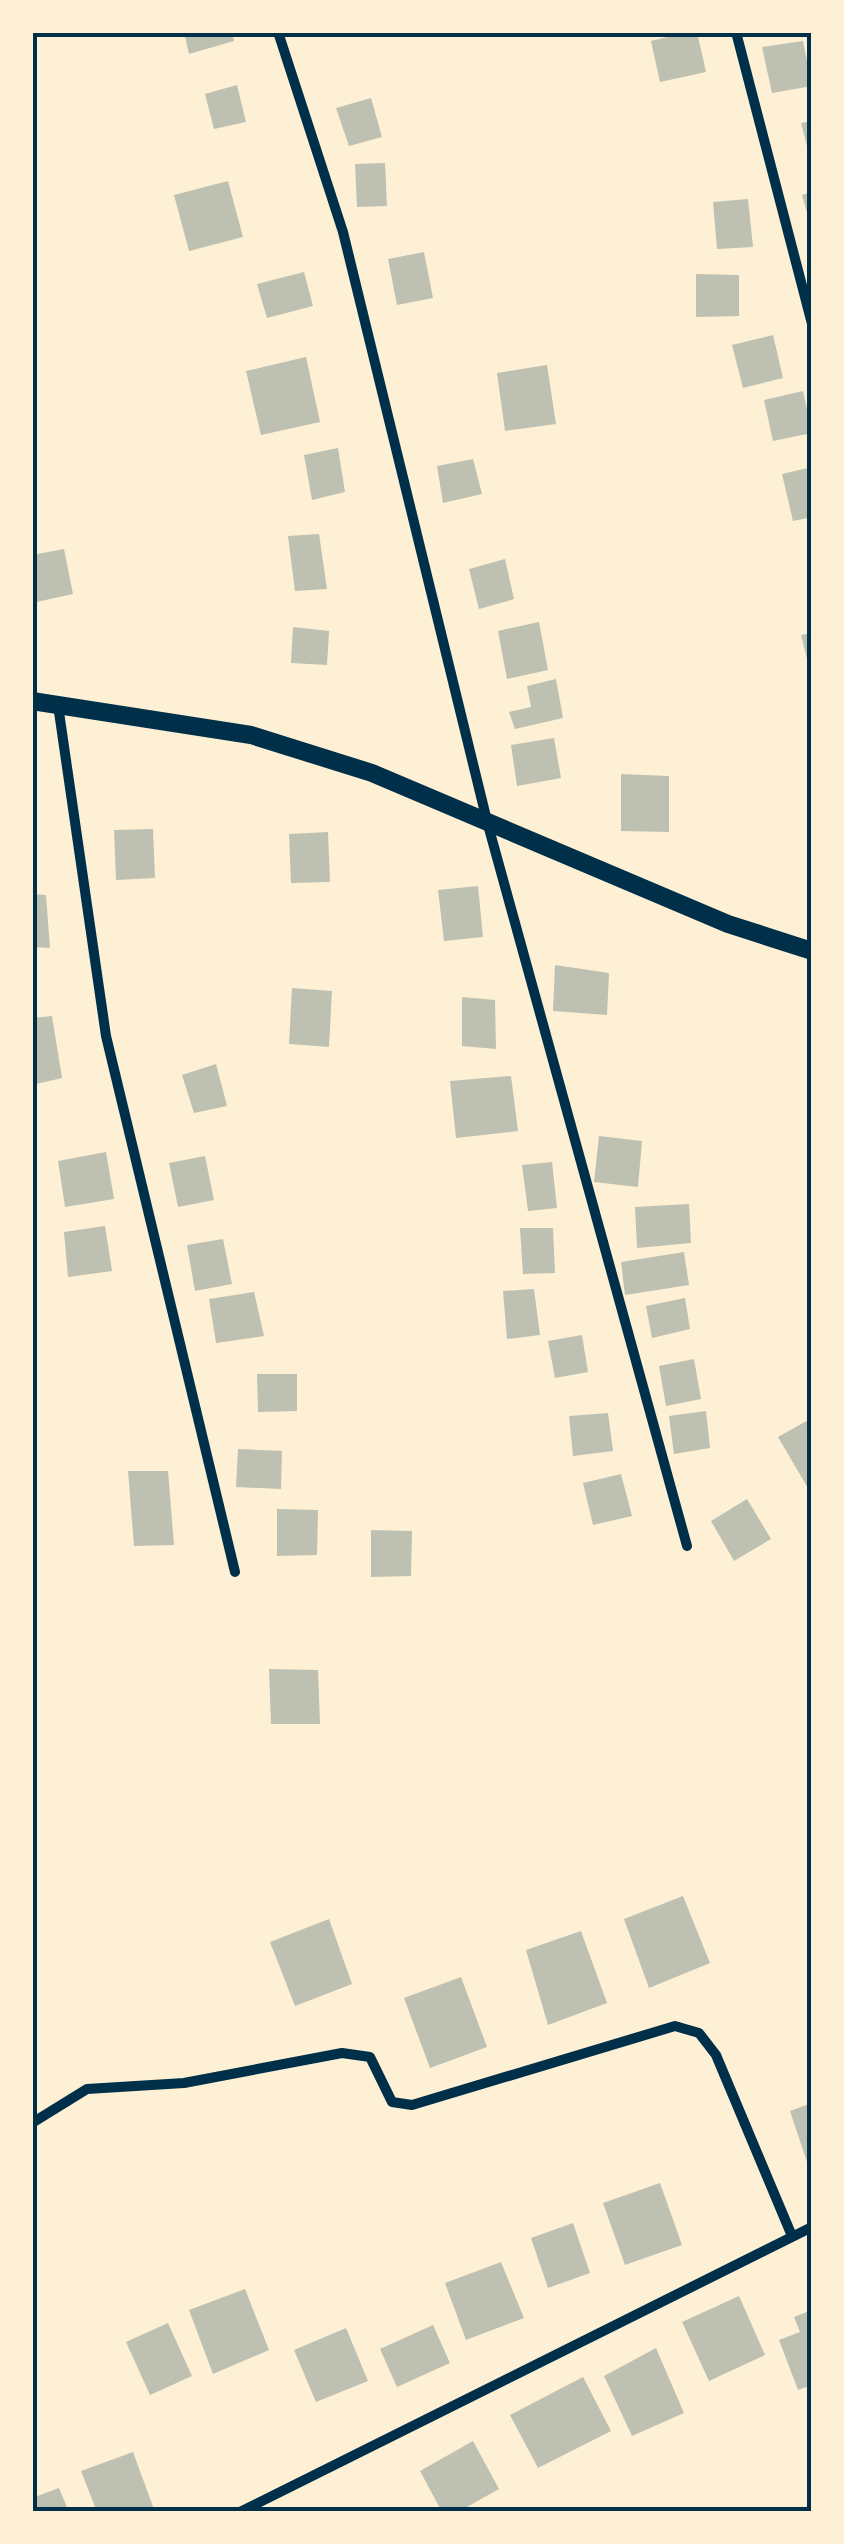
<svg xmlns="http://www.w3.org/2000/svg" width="844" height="2544" font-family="'Nunito Sans',sans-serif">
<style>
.building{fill:#bec0b2}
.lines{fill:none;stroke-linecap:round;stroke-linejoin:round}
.minor{stroke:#003049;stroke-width:10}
.tertiary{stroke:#003049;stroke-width:18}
.neatline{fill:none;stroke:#003049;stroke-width:4}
</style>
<rect width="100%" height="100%" fill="#fdf0d5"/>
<path class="building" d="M 184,32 L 232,32 L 234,41 L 189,54 Z
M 688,32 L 697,32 L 706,72 L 660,82 L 651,41 Z
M 803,41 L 812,86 L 772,93 L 762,47 Z
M 237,85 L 246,122 L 214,129 L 205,94 Z
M 371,98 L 382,137 L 349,146 L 336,108 Z
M 812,121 L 812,158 L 810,158 L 801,123 Z
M 385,163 L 387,206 L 357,207 L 355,164 Z
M 228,181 L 243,237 L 189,251 L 174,195 Z
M 812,192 L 812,223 L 810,223 L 802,195 Z
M 748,199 L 753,247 L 717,249 L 713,202 Z
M 424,252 L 433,298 L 397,305 L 388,259 Z
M 304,272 L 313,306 L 267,318 L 257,284 Z
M 696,274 L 739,275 L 739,316 L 696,317 Z
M 773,335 L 783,378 L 743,388 L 732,345 Z
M 306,357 L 320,422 L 261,435 L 246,371 Z
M 547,365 L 556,424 L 505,431 L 497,373 Z
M 803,391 L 812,433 L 773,441 L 764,400 Z
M 338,448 L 345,492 L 312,500 L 304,455 Z
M 473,459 L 482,494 L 443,503 L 437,466 Z
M 812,467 L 812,517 L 793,521 L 782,474 Z
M 319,534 L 327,589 L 295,591 L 288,536 Z
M 64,549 L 73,594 L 32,603 L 32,555 Z
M 505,559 L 514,599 L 479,609 L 469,569 Z
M 539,622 L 548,670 L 507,679 L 498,631 Z
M 293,627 L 329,631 L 327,665 L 291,663 Z
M 812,633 L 812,671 L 810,671 L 801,635 Z
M 556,679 L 563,718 L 515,729 L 509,712 L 531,707 L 527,686 Z
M 554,738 L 561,778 L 517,786 L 511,745 Z
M 621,774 L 669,776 L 669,832 L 621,831 Z
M 153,829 L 155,878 L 116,880 L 114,830 Z
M 328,832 L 330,882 L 291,883 L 289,834 Z
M 478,886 L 483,937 L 444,941 L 438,890 Z
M 32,894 L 46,895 L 50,948 L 32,947 Z
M 555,965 L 609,973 L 607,1015 L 553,1011 Z
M 292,988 L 332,991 L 329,1047 L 289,1044 Z
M 462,997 L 495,1000 L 496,1049 L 462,1046 Z
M 52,1016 L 62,1078 L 32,1085 L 32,1018 Z
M 216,1064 L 227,1106 L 194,1113 L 182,1075 Z
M 511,1076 L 518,1131 L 456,1138 L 450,1081 Z
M 599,1136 L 642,1141 L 638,1187 L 594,1182 Z
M 106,1152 L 114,1199 L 65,1207 L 58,1161 Z
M 205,1156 L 214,1200 L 178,1207 L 169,1163 Z
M 552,1162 L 557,1208 L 528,1211 L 522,1165 Z
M 689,1204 L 691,1243 L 637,1248 L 635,1207 Z
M 105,1226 L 112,1271 L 68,1277 L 64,1232 Z
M 520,1228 L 553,1228 L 555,1273 L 523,1274 Z
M 223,1239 L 232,1284 L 195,1291 L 187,1245 Z
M 684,1252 L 689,1285 L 625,1295 L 621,1262 Z
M 534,1289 L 540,1335 L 507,1339 L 503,1291 Z
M 254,1292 L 264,1336 L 216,1343 L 209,1299 Z
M 685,1298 L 690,1329 L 652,1338 L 646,1306 Z
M 582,1335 L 588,1372 L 555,1378 L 548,1341 Z
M 694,1359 L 701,1399 L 666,1406 L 659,1366 Z
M 257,1374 L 297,1374 L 297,1411 L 258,1412 Z
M 706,1411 L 710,1448 L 674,1454 L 669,1416 Z
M 608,1413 L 613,1451 L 573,1456 L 569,1416 Z
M 812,1418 L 812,1495 L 778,1437 Z
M 238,1449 L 282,1451 L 281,1489 L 236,1487 Z
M 128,1471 L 168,1471 L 174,1545 L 134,1546 Z
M 621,1474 L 632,1516 L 593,1525 L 583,1483 Z
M 747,1499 L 771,1539 L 734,1561 L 711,1521 Z
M 277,1509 L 318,1510 L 317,1555 L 277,1556 Z
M 371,1530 L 412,1531 L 411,1576 L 371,1577 Z
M 269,1669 L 318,1670 L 320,1724 L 271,1724 Z
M 683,1896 L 710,1963 L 649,1988 L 624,1919 Z
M 329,1919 L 352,1984 L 295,2006 L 270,1942 Z
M 581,1931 L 607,2003 L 548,2025 L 526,1950 Z
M 461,1977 L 487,2047 L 430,2068 L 404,1998 Z
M 812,2103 L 812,2174 L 811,2174 L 790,2111 Z
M 660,2183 L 682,2245 L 625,2265 L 603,2203 Z
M 573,2223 L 590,2273 L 548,2288 L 531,2238 Z
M 501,2262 L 524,2318 L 466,2340 L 445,2283 Z
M 245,2289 L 269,2350 L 213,2374 L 189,2310 Z
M 739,2296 L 765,2355 L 709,2381 L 682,2322 Z
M 812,2310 L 812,2385 L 798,2390 L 779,2340 L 800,2332 L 794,2317 Z
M 168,2323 L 192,2376 L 150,2395 L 126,2342 Z
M 433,2325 L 450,2363 L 397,2387 L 380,2349 Z
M 346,2328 L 368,2381 L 316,2402 L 294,2350 Z
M 656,2348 L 684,2413 L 632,2436 L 604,2376 Z
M 583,2377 L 611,2431 L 538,2468 L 510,2415 Z
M 473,2441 L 499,2489 L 458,2512 L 442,2512 L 420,2471 Z
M 133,2452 L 155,2512 L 97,2512 L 81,2471 Z
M 59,2488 L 69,2512 L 32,2512 L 32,2498 Z"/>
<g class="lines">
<path class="minor" d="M 278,32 L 343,232 L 488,825 L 687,1546
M 736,32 L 812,324
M 58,705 L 106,1036 L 235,1572
M 32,2123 L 87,2089 L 184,2083 L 342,2053 L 370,2057 L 392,2102 L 412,2105 L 675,2026 L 699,2033 L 716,2055 L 792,2236
M 240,2512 L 812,2227"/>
<path class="tertiary" d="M 32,701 L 251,735 L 372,773 L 728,924 L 812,951"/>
</g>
<rect width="844" height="2544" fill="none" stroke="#fdf0d5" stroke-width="70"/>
<rect x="35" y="35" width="774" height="2474" class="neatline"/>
</svg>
